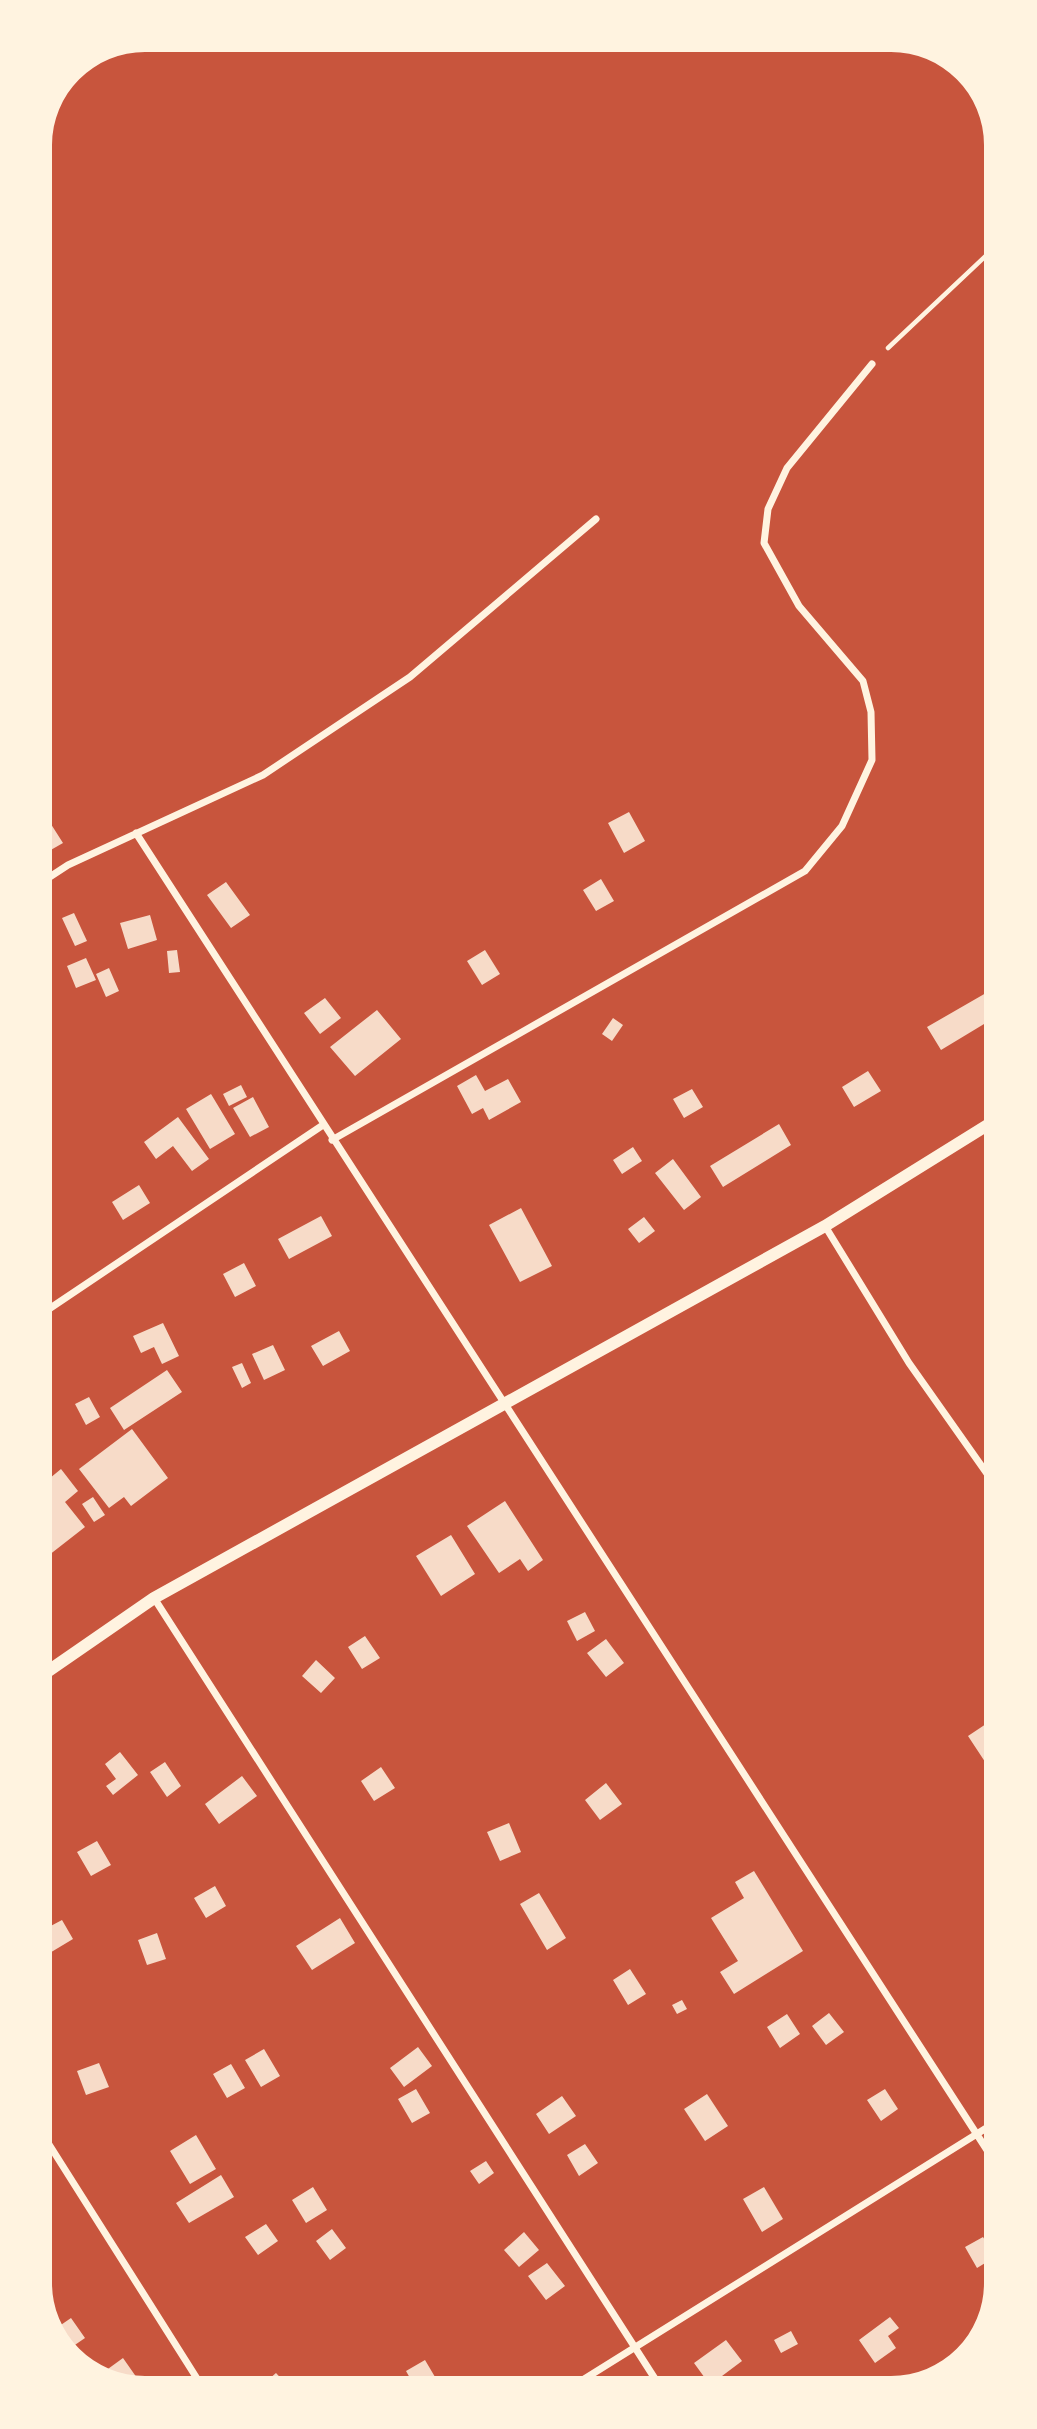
<svg xmlns="http://www.w3.org/2000/svg" width="1037" height="2429" font-family="Ubuntu,sans-serif">
<style>
.building{fill:#f7dbc8}
.lines{fill:none;stroke-linecap:round;stroke-linejoin:round}
.path{stroke:#fff3e0;stroke-width:4.5}
.minor{stroke:#fff3e0;stroke-width:7}
.tertiary{stroke:#fff3e0;stroke-width:12}
</style>
<rect width="100%" height="100%" fill="#c8553d"/>
<path class="building" d="M 629,812 L 645,841 L 624,853 L 608,823 Z
M 49,821 L 63,843 L 42,855 L 42,825 Z
M 601,879 L 614,901 L 596,911 L 583,890 Z
M 226,882 L 250,915 L 231,928 L 207,895 Z
M 74,913 L 87,941 L 75,946 L 62,918 Z
M 150,915 L 157,940 L 128,949 L 120,923 Z
M 177,950 L 180,972 L 169,973 L 167,951 Z
M 485,950 L 500,974 L 482,985 L 467,961 Z
M 86,958 L 96,980 L 76,988 L 67,966 Z
M 109,968 L 119,991 L 106,997 L 96,974 Z
M 986,993 L 994,1007 L 994,1018 L 941,1050 L 927,1027 Z
M 325,998 L 341,1018 L 320,1034 L 304,1013 Z
M 377,1010 L 401,1039 L 355,1076 L 330,1047 Z
M 613,1018 L 623,1025 L 612,1041 L 602,1034 Z
M 868,1071 L 881,1091 L 854,1107 L 842,1087 Z
M 476,1075 L 485,1091 L 508,1079 L 521,1102 L 489,1120 L 483,1108 L 472,1114 L 457,1086 Z
M 241,1085 L 247,1097 L 229,1106 L 223,1094 Z
M 692,1089 L 703,1107 L 684,1118 L 673,1099 Z
M 211,1094 L 235,1134 L 210,1149 L 186,1109 Z
M 253,1097 L 269,1127 L 250,1137 L 233,1108 Z
M 178,1117 L 209,1159 L 192,1171 L 173,1146 L 156,1159 L 144,1142 Z
M 779,1124 L 791,1145 L 723,1187 L 710,1166 Z
M 633,1147 L 642,1161 L 622,1174 L 613,1160 Z
M 673,1159 L 701,1197 L 684,1210 L 655,1173 Z
M 139,1185 L 150,1203 L 123,1220 L 112,1202 Z
M 521,1208 L 552,1266 L 520,1282 L 489,1225 Z
M 321,1216 L 332,1236 L 289,1259 L 278,1239 Z
M 644,1217 L 655,1231 L 639,1243 L 628,1229 Z
M 244,1263 L 256,1286 L 235,1297 L 223,1274 Z
M 994,1319 L 994,1339 L 985,1326 Z
M 163,1323 L 179,1356 L 162,1364 L 154,1347 L 141,1353 L 133,1336 Z
M 339,1331 L 350,1351 L 323,1366 L 311,1346 Z
M 273,1345 L 285,1370 L 264,1380 L 252,1354 Z
M 242,1363 L 251,1383 L 242,1388 L 232,1367 Z
M 167,1370 L 182,1392 L 124,1430 L 110,1408 Z
M 89,1397 L 100,1417 L 86,1425 L 75,1404 Z
M 132,1429 L 168,1478 L 131,1506 L 124,1497 L 109,1508 L 79,1469 Z
M 61,1469 L 78,1491 L 65,1502 L 85,1527 L 44,1559 L 44,1483 Z
M 93,1497 L 105,1515 L 94,1522 L 82,1504 Z
M 505,1501 L 543,1560 L 528,1571 L 520,1559 L 499,1573 L 467,1526 Z
M 451,1535 L 475,1574 L 441,1596 L 416,1556 Z
M 585,1612 L 595,1631 L 577,1641 L 567,1621 Z
M 365,1636 L 380,1658 L 362,1669 L 348,1647 Z
M 606,1639 L 624,1663 L 606,1677 L 587,1653 Z
M 316,1660 L 335,1678 L 321,1693 L 302,1676 Z
M 995,1718 L 995,1777 L 968,1736 Z
M 120,1752 L 138,1775 L 113,1795 L 106,1786 L 116,1779 L 105,1764 Z
M 165,1762 L 181,1786 L 167,1797 L 150,1772 Z
M 381,1767 L 395,1788 L 374,1801 L 361,1781 Z
M 242,1776 L 257,1796 L 219,1824 L 205,1804 Z
M 606,1783 L 622,1804 L 600,1820 L 585,1800 Z
M 509,1823 L 521,1852 L 500,1861 L 487,1832 Z
M 97,1841 L 111,1865 L 91,1876 L 77,1852 Z
M 754,1871 L 803,1951 L 734,1994 L 720,1972 L 738,1961 L 711,1918 L 744,1898 L 735,1882 Z
M 215,1886 L 226,1906 L 206,1918 L 194,1898 Z
M 539,1893 L 566,1938 L 547,1950 L 520,1904 Z
M 340,1918 L 355,1943 L 312,1970 L 296,1946 Z
M 62,1920 L 73,1939 L 48,1954 L 45,1948 L 45,1929 Z
M 157,1933 L 166,1959 L 147,1965 L 138,1940 Z
M 630,1969 L 646,1994 L 628,2005 L 613,1980 Z
M 682,2000 L 687,2009 L 677,2014 L 672,2005 Z
M 829,2013 L 844,2032 L 826,2045 L 812,2026 Z
M 787,2014 L 800,2034 L 780,2048 L 767,2027 Z
M 418,2047 L 432,2066 L 404,2087 L 390,2068 Z
M 264,2049 L 280,2076 L 261,2087 L 245,2060 Z
M 99,2063 L 109,2087 L 86,2095 L 77,2071 Z
M 231,2064 L 245,2088 L 227,2098 L 213,2074 Z
M 416,2089 L 430,2113 L 412,2123 L 398,2099 Z
M 885,2089 L 898,2109 L 881,2121 L 867,2100 Z
M 707,2094 L 728,2126 L 705,2141 L 684,2109 Z
M 562,2096 L 576,2116 L 549,2134 L 536,2114 Z
M 196,2135 L 216,2169 L 190,2184 L 170,2151 Z
M 585,2144 L 598,2163 L 579,2176 L 567,2155 Z
M 486,2161 L 494,2173 L 479,2184 L 470,2171 Z
M 221,2175 L 234,2197 L 189,2223 L 176,2203 Z
M 313,2187 L 327,2210 L 306,2223 L 292,2200 Z
M 764,2187 L 783,2219 L 762,2232 L 743,2199 Z
M 266,2224 L 278,2241 L 258,2255 L 245,2237 Z
M 332,2229 L 346,2248 L 330,2260 L 316,2241 Z
M 524,2232 L 539,2250 L 519,2267 L 504,2250 Z
M 983,2237 L 995,2257 L 977,2268 L 965,2247 Z
M 547,2263 L 565,2286 L 546,2300 L 528,2276 Z
M 890,2317 L 899,2328 L 888,2336 L 896,2348 L 875,2363 L 859,2340 Z
M 71,2318 L 85,2338 L 69,2349 L 55,2329 Z
M 791,2331 L 798,2344 L 781,2353 L 774,2340 Z
M 726,2340 L 742,2361 L 710,2385 L 694,2363 Z
M 123,2358 L 137,2378 L 129,2385 L 101,2374 Z
M 425,2360 L 438,2382 L 430,2387 L 415,2387 L 406,2371 Z
M 276,2373 L 289,2387 L 263,2388 L 261,2386 Z"/>
<g class="lines">
<path class="path" d="M 888,348 L 992,250"/>
<path class="minor" d="M 136,833 L 996,2164
M 42,882 L 68,865 L 263,775 L 410,677 L 596,519
M 332,1140 L 805,871 L 842,826 L 872,760 L 871,712 L 863,681 L 799,606 L 764,543 L 768,509 L 787,468 L 872,364
M 825,1226 L 909,1363 L 995,1485
M 43,1313 L 323,1125
M 154,1598 L 659,2385
M 45,2138 L 203,2388
M 573,2386 L 996,2122"/>
<path class="tertiary" d="M 44,1674 L 154,1598 L 825,1226 L 994,1121"/>
</g>
<path d="M0 0H1037V2429H0ZM145 52H891A93 93 0 0 1 984 145V2283A93 93 0 0 1 891 2376H145A93 93 0 0 1 52 2283V145A93 93 0 0 1 145 52Z" fill="#fff3e0" fill-rule="evenodd"/>
</svg>
